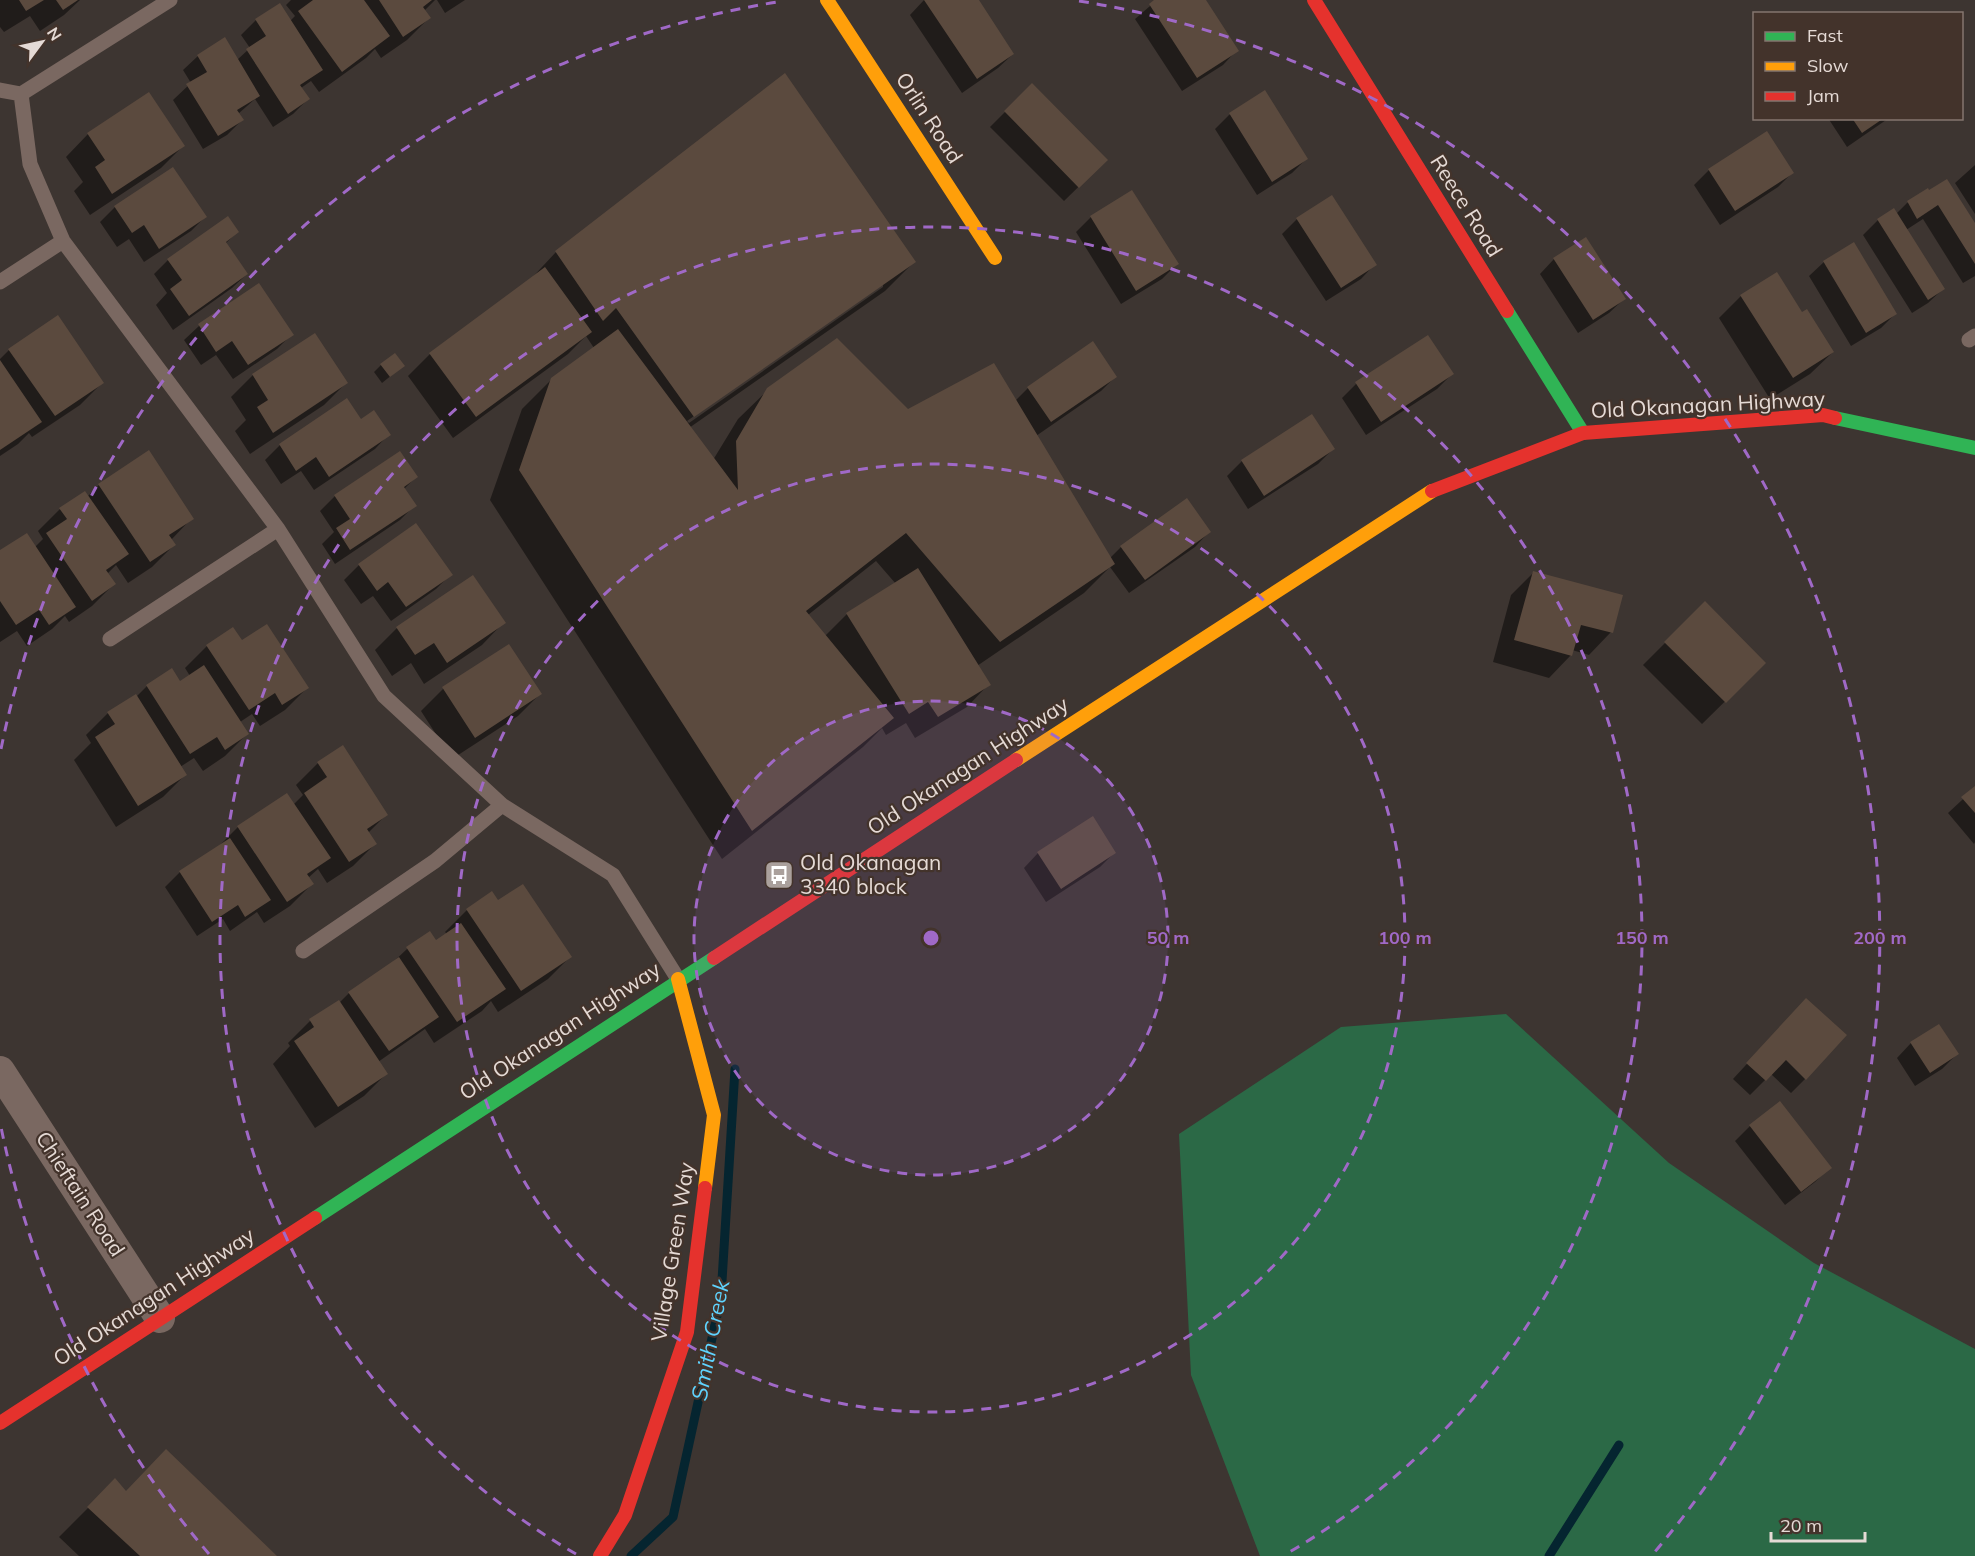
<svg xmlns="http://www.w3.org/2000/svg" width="1975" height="1556" font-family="Mulish,sans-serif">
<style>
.forest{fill:#2b6946}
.shadow{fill:#0007;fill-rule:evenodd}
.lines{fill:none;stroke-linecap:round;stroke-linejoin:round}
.stream{stroke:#052530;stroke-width:9}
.building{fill:#5b4a3e}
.lane{stroke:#7a6861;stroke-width:15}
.street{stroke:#7a6861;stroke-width:30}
.fast{stroke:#30b455;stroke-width:14}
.slow{stroke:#ff9f0a;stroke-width:14}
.jam{stroke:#e5322d;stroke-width:14}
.ring{fill:none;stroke:#a069c7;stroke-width:3;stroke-dasharray:10 8}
.labels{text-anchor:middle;stroke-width:4.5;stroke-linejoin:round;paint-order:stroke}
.street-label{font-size:21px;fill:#e5dad5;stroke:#43332b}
.poi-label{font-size:21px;fill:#e5dad5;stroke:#43332b;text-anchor:start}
.water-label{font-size:22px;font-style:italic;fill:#5fd3fe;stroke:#43332b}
.centre{fill:#a069c7;stroke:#43332b;stroke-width:3}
.ring-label{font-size:18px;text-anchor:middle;font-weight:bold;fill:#a069c7;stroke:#43332b;stroke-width:4.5;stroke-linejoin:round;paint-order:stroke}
</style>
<rect width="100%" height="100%" fill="#3d3531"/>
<path class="forest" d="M 1506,1014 L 1669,1163 L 1814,1263 L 1975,1349 L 1975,1556 L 1260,1556 L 1191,1375 L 1179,1134 L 1341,1027 Z"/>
<path class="shadow" d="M 0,0 L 80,0 L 64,15 L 40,31 L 30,16 L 4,32 L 0,27 Z
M 291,0 L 435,0 L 424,11 L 429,18 L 407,40 L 381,58 L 375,49 L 366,58 L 319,92 L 311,81 L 301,88 L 308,99 L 293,114 L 273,127 L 255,99 L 238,114 L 242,120 L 227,135 L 203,149 L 173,100 L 191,83 L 183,70 L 198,56 L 237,60 L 250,48 L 241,35 L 256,20 L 280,5 L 290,21 L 295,16 L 286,5 Z
M 437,0 L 465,0 L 445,13 Z
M 924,0 L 977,0 L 1013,54 L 998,68 L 962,93 L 910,15 Z
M 1157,0 L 1205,0 L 1237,50 L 1223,65 L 1182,91 L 1135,19 Z
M 1032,85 L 1106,160 L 1064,201 L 990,127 Z
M 1264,92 L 1306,159 L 1292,173 L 1257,195 L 1215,129 L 1229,115 Z
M 1828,118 L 1889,118 L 1847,147 Z
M 1766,133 L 1792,173 L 1778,187 L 1720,225 L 1694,185 L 1709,170 Z
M 88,134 L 183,146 L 161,168 L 90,215 L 74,191 L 83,182 L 66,157 Z
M 1975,165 L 1975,214 L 1955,183 Z
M 173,169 L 205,217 L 191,231 L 144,262 L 129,239 L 117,247 L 100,222 L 115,207 Z
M 1928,190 L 1975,226 L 1975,276 L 1963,283 L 1923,219 L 1906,230 L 1943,289 L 1928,303 L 1912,313 L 1863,235 L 1878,220 L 1896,214 L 1907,203 Z
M 1132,192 L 1177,264 L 1162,279 L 1121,304 L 1076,232 L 1091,217 Z
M 1297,219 L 1375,264 L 1361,279 L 1326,301 L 1282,234 Z
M 237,232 L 225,244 L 247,274 L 232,288 L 173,330 L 156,305 L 167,293 L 154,274 L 168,260 Z
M 556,252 L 914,262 L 885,291 L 689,428 L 713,460 L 738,419 L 768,390 L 908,411 L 1015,401 L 1028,388 L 1115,377 L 1101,391 L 1036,436 L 1110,558 L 1121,547 L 1209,532 L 1195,547 L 1129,593 L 1110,567 L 1084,593 L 977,666 L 989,684 L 967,707 L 915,738 L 906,723 L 886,735 L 882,728 L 863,747 L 722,859 L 490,500 L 522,409 L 552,379 L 594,348 L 586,336 L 568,354 L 453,438 L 408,376 L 430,354 L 528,282 ZM 883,283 L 883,287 L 689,423 L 687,421 ZM 876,561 L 896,584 L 847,614 L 825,636 L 808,615 Z
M 1554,259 L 1624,299 L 1609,313 L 1578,333 L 1540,274 Z
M 1824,262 L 1895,314 L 1881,328 L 1851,346 L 1809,276 Z
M 258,285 L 292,334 L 277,349 L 233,379 L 216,355 L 201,365 L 184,340 L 199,326 Z
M 1741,296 L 1802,314 L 1833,352 L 1810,374 L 1770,399 L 1719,318 Z
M 9,350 L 102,383 L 80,405 L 32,437 L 29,433 L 18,444 L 0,456 L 0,359 Z
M 381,365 L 403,366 L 382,383 L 374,372 Z
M 1452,374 L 1437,389 L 1366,435 L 1342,398 L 1356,384 Z
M 253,375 L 346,383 L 324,405 L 250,454 L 235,431 L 246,420 L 231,397 Z
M 347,400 L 361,421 L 389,434 L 375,449 L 314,490 L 301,471 L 281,484 L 265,460 L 280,445 Z
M 1311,416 L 1333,449 L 1318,464 L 1248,509 L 1227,476 L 1242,461 Z
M 399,453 L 416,477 L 404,489 L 415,505 L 400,520 L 335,564 L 322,544 L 334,532 L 320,511 L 335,496 Z
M 99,485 L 192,518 L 171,540 L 174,545 L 152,567 L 128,583 L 116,565 L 107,574 L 114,584 L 92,606 L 69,622 L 65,616 L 52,629 L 27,646 L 17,631 L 0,642 L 0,552 L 35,547 L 43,539 L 38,531 L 60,509 L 87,497 Z
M 359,565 L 451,574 L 436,589 L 391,621 L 373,596 L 361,604 L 344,580 Z
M 1533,573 L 1611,632 L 1589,655 L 1572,650 L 1571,655 L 1549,678 L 1493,662 L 1511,595 Z
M 1705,603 L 1764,663 L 1702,724 L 1643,665 Z
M 504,622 L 482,645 L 424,684 L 411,663 L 392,676 L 375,650 L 397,628 Z
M 241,642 L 307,688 L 285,710 L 260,726 L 252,714 L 240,722 L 247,734 L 225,756 L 203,771 L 194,758 L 180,767 L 185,775 L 163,797 L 116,827 L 74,760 L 91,743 L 86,735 L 108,713 L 136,697 L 147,686 L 171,670 L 180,683 L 190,676 L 185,668 L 207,646 Z
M 443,689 L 540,694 L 518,716 L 452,759 L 421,711 Z
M 318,763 L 386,815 L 368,833 L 375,844 L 353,866 L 327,883 L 318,869 L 308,878 L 312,884 L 290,906 L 264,923 L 257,912 L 230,931 L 223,919 L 197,936 L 165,887 L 180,872 L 216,849 L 238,827 L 286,795 L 293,805 L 303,795 L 296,785 Z
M 1975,788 L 1975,842 L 1974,844 L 1948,813 Z
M 1038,853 L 1114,853 L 1100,867 L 1046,902 L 1024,868 Z
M 498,902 L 570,957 L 548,979 L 498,1012 L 491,1001 L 482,1011 L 434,1043 L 425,1029 L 378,1062 L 386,1074 L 364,1096 L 315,1128 L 273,1064 L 290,1046 L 288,1043 L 310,1021 L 339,1003 L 349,993 L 391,964 L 407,949 L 430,933 L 436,942 L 447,934 L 445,932 L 467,910 Z
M 1792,1015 L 1805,1079 L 1791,1093 L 1771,1074 L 1750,1095 L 1733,1079 Z
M 1911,1043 L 1957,1054 L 1942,1069 L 1915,1086 L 1897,1058 Z
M 1750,1126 L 1830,1167 L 1815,1182 L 1785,1205 L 1735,1141 Z
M 115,1481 L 125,1492 L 275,1556 L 79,1556 L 59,1537 Z"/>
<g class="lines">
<path class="stream" d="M 631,1556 L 673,1517 L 721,1297 L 735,1069
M 1549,1556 L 1619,1445"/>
</g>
<path class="building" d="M 19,0 L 44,0 L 26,11 Z
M 56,0 L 78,0 L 63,10 Z
M 313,0 L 364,0 L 390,36 L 342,72 L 298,11 Z
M 379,0 L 432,0 L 423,7 L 431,18 L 403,37 Z
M 924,0 L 979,0 L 1014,54 L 977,79 Z
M 1154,0 L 1206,0 L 1239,51 L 1197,78 L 1149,4 Z
M 280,3 L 323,70 L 300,85 L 310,99 L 288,114 L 246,49 L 266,36 L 255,19 Z
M 225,37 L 260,96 L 237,110 L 244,120 L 218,136 L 186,84 L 207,72 L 197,55 Z
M 785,73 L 916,262 L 694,417 L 616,308 L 603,321 L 555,251 Z
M 1032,83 L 1108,160 L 1079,188 L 1004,111 Z
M 1265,90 L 1308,159 L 1272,182 L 1229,113 Z
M 149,92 L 185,146 L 112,194 L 95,167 L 105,160 L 87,133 Z
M 1852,118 L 1884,118 L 1862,133 Z
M 1767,131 L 1794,173 L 1735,211 L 1708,169 Z
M 173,167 L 207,217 L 159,249 L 144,225 L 132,233 L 114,206 Z
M 1947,179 L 1975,223 L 1975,264 L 1938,205 L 1917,219 L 1907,201 L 1928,188 L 1929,190 Z
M 1132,190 L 1179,264 L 1136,291 L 1090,216 Z
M 1332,195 L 1377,265 L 1341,288 L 1296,218 Z
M 1894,208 L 1945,289 L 1928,300 L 1877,219 Z
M 228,216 L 239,232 L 226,242 L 248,274 L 189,316 L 170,289 L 182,280 L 167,259 Z
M 1586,237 L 1626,299 L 1593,320 L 1553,258 Z
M 1854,242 L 1897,314 L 1866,333 L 1823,261 Z
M 545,267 L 592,332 L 476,417 L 429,353 Z
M 1777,272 L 1802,312 L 1807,309 L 1834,352 L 1793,378 L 1740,295 Z
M 259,283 L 294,335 L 248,365 L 232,341 L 216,352 L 198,324 Z
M 58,315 L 104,383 L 55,416 L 8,349 Z
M 618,329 L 738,490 L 736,441 L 767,388 L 837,338 L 908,409 L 994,363 L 1115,564 L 1000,642 L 906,533 L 806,611 L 894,718 L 752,831 L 519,470 L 551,378 Z
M 315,333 L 348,383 L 273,433 L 257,407 L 268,400 L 252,374 Z
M 1428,335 L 1454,374 L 1381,422 L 1355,382 Z
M 1093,341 L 1117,377 L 1051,422 L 1027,387 Z
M 395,353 L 405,366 L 390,377 L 380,364 Z
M 0,360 L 42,422 L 0,450 Z
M 347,398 L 361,419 L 374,410 L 391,435 L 329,477 L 316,457 L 296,471 L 279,444 Z
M 1312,414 L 1335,449 L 1264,496 L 1241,460 Z
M 149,450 L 194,519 L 169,535 L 176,545 L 150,562 L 98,484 Z
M 400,451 L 418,477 L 404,487 L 417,506 L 350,550 L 336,528 L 350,519 L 334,495 Z
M 85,491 L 129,554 L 106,570 L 116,584 L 92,601 L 46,533 L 67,519 L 59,508 Z
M 1187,498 L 1211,532 L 1145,580 L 1120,546 Z
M 416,523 L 453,575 L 406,607 L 388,582 L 377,591 L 358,564 Z
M 27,533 L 76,607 L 49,625 L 39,610 L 16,625 L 0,601 L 0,550 Z
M 918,568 L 991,685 L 938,717 L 928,702 L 909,714 L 846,613 Z
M 1533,571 L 1623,595 L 1613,633 L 1581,625 L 1572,656 L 1514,640 Z
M 473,575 L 506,623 L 447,663 L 434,643 L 415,655 L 396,627 Z
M 1705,601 L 1766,663 L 1726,703 L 1664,642 Z
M 267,624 L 309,688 L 282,705 L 275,693 L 249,710 L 206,645 L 233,627 L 242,640 Z
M 509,644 L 542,694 L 475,738 L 442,687 Z
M 204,665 L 249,734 L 225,750 L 217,737 L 190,754 L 146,685 L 172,668 L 180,681 Z
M 136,694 L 187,775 L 138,806 L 95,737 L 115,724 L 107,712 Z
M 343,745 L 388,815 L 367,829 L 377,844 L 349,862 L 304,793 L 327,777 L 317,762 Z
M 1975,786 L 1975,813 L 1961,797 Z
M 287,793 L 331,858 L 307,874 L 314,884 L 287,902 L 237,826 Z
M 1093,816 L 1116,853 L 1061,889 L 1037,852 Z
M 230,838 L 271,900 L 245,917 L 238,905 L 212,922 L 179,871 Z
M 523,884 L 572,957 L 521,991 L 466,909 L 492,891 L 498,900 Z
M 461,923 L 506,989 L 457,1022 L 406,947 L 430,931 L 436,940 Z
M 399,957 L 439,1017 L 389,1051 L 348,992 Z
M 1806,998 L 1847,1035 L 1806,1080 L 1786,1060 L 1766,1081 L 1746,1063 Z
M 339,1000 L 388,1074 L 338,1107 L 294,1041 L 314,1027 L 309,1019 Z
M 1939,1024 L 1959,1054 L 1930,1073 L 1910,1042 Z
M 1780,1101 L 1832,1168 L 1801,1192 L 1749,1125 Z
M 166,1449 L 277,1556 L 140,1556 L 87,1507 L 115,1478 L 126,1491 Z"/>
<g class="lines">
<path class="lane" d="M 0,90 L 21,94 L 170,0
M 21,94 L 30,164 L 63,241 L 278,529 L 384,696 L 502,805 L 613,875 L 678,979
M 0,282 L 63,241
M 1969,340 L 1975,336
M 110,639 L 278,529
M 303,951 L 435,861 L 502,805"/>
<path class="street" d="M 0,1071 L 160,1318"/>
<path class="fast" d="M 1507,311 L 1583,433
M 1835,418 L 1975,448
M 315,1218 L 714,958"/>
<path class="slow" d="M 827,0 L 995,258
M 1016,760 L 1432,491
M 678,979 L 714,1115 L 705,1188"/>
<path class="jam" d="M 1314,0 L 1507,311
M 1432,491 L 1583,433 L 1823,415 L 1835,418
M 714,958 L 1016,760
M 0,1423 L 315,1218
M 600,1556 L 625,1515 L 687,1332 L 705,1188"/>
</g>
<circle cx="931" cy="938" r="237" fill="#a069c7" fill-opacity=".12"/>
<g class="ring">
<circle cx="931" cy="938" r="237"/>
<circle cx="931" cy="938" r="474"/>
<path d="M576 1554A711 711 0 1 1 1286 1554"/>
<path d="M209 1554A949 949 0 0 1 1 1127M1 749A949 949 0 0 1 783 1M1079 1A949 949 0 0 1 1653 1554"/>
</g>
<defs>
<g id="bus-square" transform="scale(1.5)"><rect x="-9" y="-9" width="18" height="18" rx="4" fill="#aaa09c" stroke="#43332b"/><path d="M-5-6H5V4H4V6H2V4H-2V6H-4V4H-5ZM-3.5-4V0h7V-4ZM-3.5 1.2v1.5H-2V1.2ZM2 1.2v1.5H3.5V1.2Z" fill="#fff"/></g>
</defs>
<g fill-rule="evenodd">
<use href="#bus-square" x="779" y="875"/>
</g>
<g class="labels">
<g class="street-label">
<text transform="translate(929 118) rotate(57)" y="7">Orlin Road</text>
<text transform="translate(1466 206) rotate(58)" y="7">Reece Road</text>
<text transform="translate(1708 405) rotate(-3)" y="7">Old Okanagan Highway</text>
<text transform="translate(968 766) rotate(-33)" y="7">Old Okanagan Highway</text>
<text transform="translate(560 1031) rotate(-33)" y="7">Old Okanagan Highway</text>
<text transform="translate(80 1194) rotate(57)" y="7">Chieftain Road</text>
<text transform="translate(673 1252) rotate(-81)" y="7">Village Green Way</text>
<text transform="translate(154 1297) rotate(-33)" y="7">Old Okanagan Highway</text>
</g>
<g class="poi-label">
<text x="800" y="870">Old Okanagan<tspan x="800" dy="24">3340 block</tspan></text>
</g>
<g class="water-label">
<text transform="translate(710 1340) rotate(-79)" y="8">Smith Creek</text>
</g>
</g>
<circle cx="931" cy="938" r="9" class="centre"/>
<g class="ring-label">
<text x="1168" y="944">50 m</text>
<text x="1405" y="944">100 m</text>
<text x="1642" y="944">150 m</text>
<text x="1880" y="944">200 m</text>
</g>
<rect x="1753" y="12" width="210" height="108" fill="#43332b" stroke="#84766f" stroke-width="1.5"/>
<rect x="1765" y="32" width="30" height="9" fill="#30b455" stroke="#84766f" stroke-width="1.5"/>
<text x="1807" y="42" font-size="18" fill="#e5dad5">Fast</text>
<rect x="1765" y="62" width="30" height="9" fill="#ff9f0a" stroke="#84766f" stroke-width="1.5"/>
<text x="1807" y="72" font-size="18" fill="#e5dad5">Slow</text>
<rect x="1765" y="92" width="30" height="9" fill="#e5322d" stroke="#84766f" stroke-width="1.5"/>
<text x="1807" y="102" font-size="18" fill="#e5dad5">Jam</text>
<g transform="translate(42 42) rotate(57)" stroke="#43332b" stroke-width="4.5" paint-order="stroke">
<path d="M0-4.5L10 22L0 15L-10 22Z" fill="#e5dad5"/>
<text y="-9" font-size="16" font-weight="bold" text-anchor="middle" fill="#e5dad5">N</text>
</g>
<path d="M1771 1532v9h94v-9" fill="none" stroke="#e5dad5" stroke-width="3"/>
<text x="1780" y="1532" font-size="18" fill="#e5dad5" stroke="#43332b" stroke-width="4.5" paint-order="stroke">20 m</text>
</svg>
